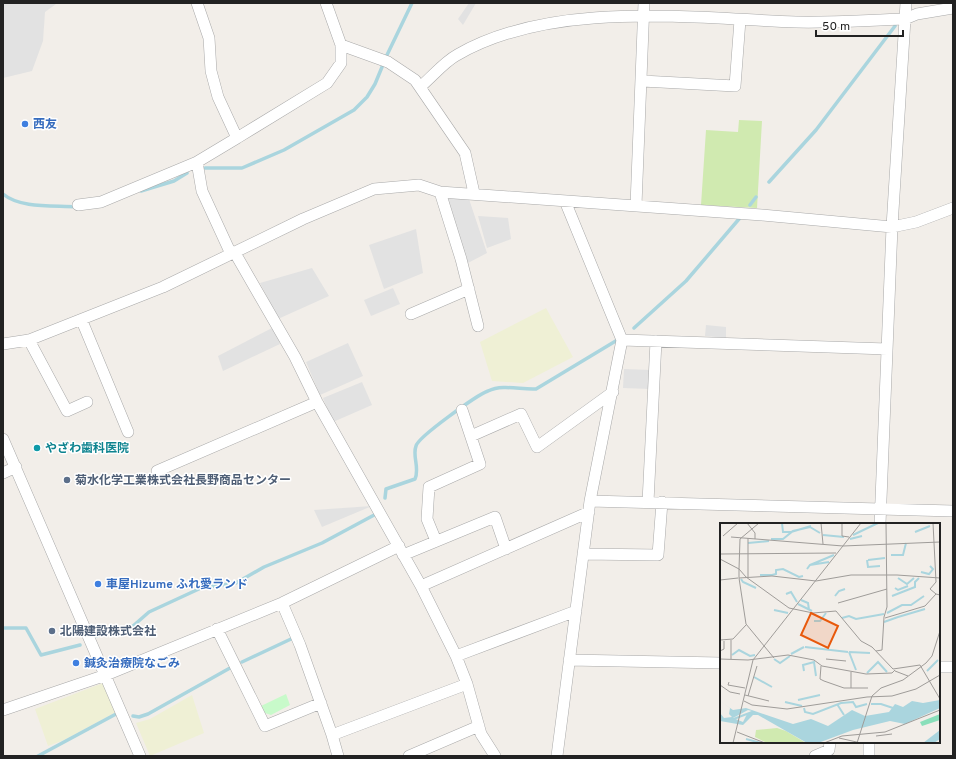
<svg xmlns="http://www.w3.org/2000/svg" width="956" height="759" font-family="Overpass,'Noto Sans JP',sans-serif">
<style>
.farmland{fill:#eff0d5}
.grass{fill:#d0eab0}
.park{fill:#c8faca}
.parking{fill:#e2e2e2}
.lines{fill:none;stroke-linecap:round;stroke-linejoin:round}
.stream{stroke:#aad5de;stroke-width:3.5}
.minor-casing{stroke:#a9a9a9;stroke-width:12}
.minor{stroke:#fff;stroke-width:11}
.shop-dot{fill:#3f7fe0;stroke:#fff;stroke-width:1.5}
.culture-dot{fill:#0f9aa8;stroke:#fff;stroke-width:1.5}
.service-dot{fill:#5c6f8a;stroke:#fff;stroke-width:1.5}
.labels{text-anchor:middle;stroke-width:3;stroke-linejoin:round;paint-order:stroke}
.shop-label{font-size:12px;font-weight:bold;fill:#366cbe;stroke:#fff;text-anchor:start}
.culture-label{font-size:12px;font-weight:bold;fill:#0d838f;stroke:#fff;text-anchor:start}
.service-label{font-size:12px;font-weight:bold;fill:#4e5e75;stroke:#fff;text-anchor:start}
.inset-river{fill:none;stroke:#aad5de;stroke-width:2}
.inset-road{fill:none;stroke:#9f9c99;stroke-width:1}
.view{fill:#e8590c;fill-opacity:0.15;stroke:#e8590c;stroke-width:2}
.inset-edge{fill:none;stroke:#222;stroke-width:2}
</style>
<rect width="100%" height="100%" fill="#f2eee9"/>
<path class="farmland" d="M 546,308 L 573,357 L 523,383 L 492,381 L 480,342 Z
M 103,683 L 116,712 L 64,740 L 48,746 L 35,709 Z
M 192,695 L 204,733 L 150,756 L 136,723 L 150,719 Z"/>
<path class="grass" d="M 739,120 L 762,121 L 757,208 L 701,205 L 706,130 L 738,132 Z"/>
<path class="park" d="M 286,694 L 290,705 L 271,715 L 265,713 L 261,706 Z"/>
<path class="parking" d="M 3,3 L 56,4 L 45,12 L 43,41 L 32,71 L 3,78 Z
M 469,3 L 476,3 L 463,25 L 458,19 Z
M 446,197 L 469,199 L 487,253 L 468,263 Z
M 478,216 L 508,218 L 511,239 L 487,248 Z
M 416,229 L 423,273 L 384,289 L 369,245 Z
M 312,268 L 329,296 L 278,319 L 260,283 Z
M 393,288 L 400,304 L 371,316 L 364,300 Z
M 706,325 L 726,327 L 726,338 L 705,336 Z
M 274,327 L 280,344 L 223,371 L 218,356 Z
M 348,343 L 363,376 L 320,395 L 306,362 Z
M 624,369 L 651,370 L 650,389 L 623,388 Z
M 362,382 L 372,405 L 333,422 L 323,398 Z
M 372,506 L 322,527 L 314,510 Z"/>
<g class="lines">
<path class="stream" d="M 205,168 L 242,168 L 284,150 L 354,110 L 367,97 L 375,84 L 387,55 L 412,3
M 769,182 L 816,130 L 895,26
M 141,191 L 174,181 L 187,173
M 3,194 C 21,209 55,205 78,207
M 750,205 L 756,197
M 634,328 L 686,281 L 739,219
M 385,498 L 386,489 L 415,479 C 420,468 412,456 416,446 C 418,437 477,395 488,391 C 503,384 521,390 536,389 L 619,339
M 3,628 L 26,628 L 41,655 L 80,645
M 96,636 L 133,626 L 149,612 L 201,588 L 236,583 L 264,567 L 322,543 L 376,514
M 242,662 L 291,639
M 133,716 L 139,717 L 148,714 L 230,668
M 38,756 L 116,714"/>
<g class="minor-casing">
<path id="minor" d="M 197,3 L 209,38 L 211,71 L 218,97 L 237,138 L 197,162 L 202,191 L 231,254
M 326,3 L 341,45 L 388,62 L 415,80 L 465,153 L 474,193
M 642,81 L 735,86 L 740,20
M 420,87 C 432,77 444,62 457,55 C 552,0 690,18 796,22 C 832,23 869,20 905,19 L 917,14 L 953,8
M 237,138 L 327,83 L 341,63 L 341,45
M 440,192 L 461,259 L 478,326
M 78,205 L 101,202 L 197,162
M 636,205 L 644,3
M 235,253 L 295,357 L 317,402 L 421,586 L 456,656 L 467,684
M 411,314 L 469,289
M 82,321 L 128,432
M 29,340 L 67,411 L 87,402
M 622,340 L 887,349
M 3,344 L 29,340 L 163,287 L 303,219 L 374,189 L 419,185 L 440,192 L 762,215 L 892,227 L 916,222 L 953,208
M 471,436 L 521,414 L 537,447 L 613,392
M 3,439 L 140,756
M 157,471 L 317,402
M 3,473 L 16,467
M 590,501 L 953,511
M 648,502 L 656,341
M 880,524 L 892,227 L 906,3
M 436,541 L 427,519 L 429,487 L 480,464 L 462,410
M 583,554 L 658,555 L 662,502
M 403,555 L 495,517 L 506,549
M 421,586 L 589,512
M 282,603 L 300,645 L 332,735 L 467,684 L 481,734 L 495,756
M 217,629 L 265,726 L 321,703
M 456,656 L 576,611
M 569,660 L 721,663
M 939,667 L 953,667
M 3,710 L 106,675 L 282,603 L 399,546
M 332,735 L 338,756
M 409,756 L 479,726
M 557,756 L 590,501 L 622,340 L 565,201
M 815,756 L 829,750 L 830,742
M 869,756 L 869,742"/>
</g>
<use href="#minor" class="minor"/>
</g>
<g class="shop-dot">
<circle cx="25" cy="124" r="4"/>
<circle cx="98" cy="584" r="4"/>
<circle cx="76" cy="663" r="4"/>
</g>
<circle class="culture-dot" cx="37" cy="448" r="4"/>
<g class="service-dot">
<circle cx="67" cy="480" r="4"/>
<circle cx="52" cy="631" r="4"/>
</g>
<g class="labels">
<g class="shop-label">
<text x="33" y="128">西友</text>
<text x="106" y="588">車屋Hizume ふれ愛ランド</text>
<text x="84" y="667">鍼灸治療院なごみ</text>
</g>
<g class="culture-label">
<text x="45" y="452">やざわ歯科医院</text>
</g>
<g class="service-label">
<text x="75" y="484">菊水化学工業株式会社長野商品センター</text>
<text x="60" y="635">北陽建設株式会社</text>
</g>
</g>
<g transform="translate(720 523)">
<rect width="220" height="220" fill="#f2eee9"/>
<path d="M 57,205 L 66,208 L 86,220 L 47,220 L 35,214 L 36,207 Z" fill="#d0eab0"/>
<path d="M 220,191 L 220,197 L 202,203 L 200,199 Z" fill="#89dfba"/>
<path d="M 220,177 L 220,185 L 185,201 L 170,198 L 133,207 L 98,220 L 87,220 L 38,192 L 33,192 L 23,202 L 0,198 L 0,190 L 4,195 L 12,194 L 9,191 L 10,185 L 0,178 L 13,187 L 26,185 L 73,201 L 91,196 L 108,203 L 132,187 L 145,193 L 169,189 L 175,181 L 183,184 L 192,178 L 203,180 ZM 28,187 L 32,188 L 27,191 L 23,199 L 13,195 ZM 220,207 L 220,216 L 214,220 L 203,220 Z" fill="#aad5de" fill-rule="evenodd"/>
<path class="inset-river" d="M 62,0 L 63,9 L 71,9M 71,9 L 91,3M 195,9 L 210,3M 103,12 L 124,14M 133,12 L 158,0M 51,16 L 63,16 L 73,8 L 90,4 L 100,10M 130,16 L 142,13M 28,20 L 49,18M 171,32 L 183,32 L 186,20M 147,37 L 148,44 L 160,43M 148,37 L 165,35M 90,42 L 114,32M 87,46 L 90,42 L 109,39M 201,49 L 209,51 L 213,46 L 210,43M 40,52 L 52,52 L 56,51 L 56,47 L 63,46 L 79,54 L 83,53M 178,55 L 187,61 L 194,55M 21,56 L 23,59 L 36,65M 175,65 L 178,67 L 188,63M 66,71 L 71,69 L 77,79M 115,73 L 119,68 L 125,66M 172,73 L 195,64 L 195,59 L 199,55M 81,77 L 88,80 L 89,87M 78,81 L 92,88M 54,87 L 68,90M 167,90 L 182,82 L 191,82 L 204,73M 178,94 L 205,86M 122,95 L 129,93 L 136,96 L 164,91M 94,98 L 100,98 L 106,90M 164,99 L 178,94M 85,124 L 128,129M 129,129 L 136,147M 129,129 L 150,130M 71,131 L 84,124M 12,132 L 19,127 L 30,133 L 35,132M 54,136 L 60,140 L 70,133M 84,148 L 83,142 L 94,139 L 96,153M 207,148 L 218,137M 147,150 L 158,139 L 167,149M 34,154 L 52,164M 78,177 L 100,172M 65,179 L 82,183M 117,181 L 124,192M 151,181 L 161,181 L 173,185M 84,185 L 85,189 L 93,191 L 121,180 L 133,179 L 136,184 L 147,181M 11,197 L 32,189M 26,216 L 41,220"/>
<path class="inset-road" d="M 27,0 L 35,10 L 35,16M 101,0 L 103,21M 122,0 L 122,13 L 129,14M 213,0 L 216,59 L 210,66 L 216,71M 3,13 L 18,0M 11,14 L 123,23M 28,15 L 28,54M 123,23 L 220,19M 0,31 L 116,30M 0,36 L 19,46 L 19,55 L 52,53 L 96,58 L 131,52 L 177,52 L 220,55M 26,54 L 19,46 L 20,16 L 39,0M 26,54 L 69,85 L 93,90 L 116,88 L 141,118 L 152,124 L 173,146 L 200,142 L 220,176M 19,55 L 26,101 L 54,135M 0,57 L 18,55M 118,80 L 167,66M 165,95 L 205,83 L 216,71 L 220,72M 0,117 L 13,116 L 26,102M 11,117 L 11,136M 0,128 L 4,126 L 4,118M 156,128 L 162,127 L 164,94 L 167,84 L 166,0M 0,136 L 28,137 L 68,132 L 94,137 L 102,143 L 146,151 L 172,150 L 175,147M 106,136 L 126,138M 101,143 L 100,156 L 104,158 L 124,165 L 148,165M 175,148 L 188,153M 9,159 L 8,162 L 25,165M 0,162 L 10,169 L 20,171M 131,165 L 131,149M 25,172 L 49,178M 28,173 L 37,143M 24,178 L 32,182 L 67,186 L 147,174 L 172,173 L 196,166 L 220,152M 17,209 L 45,220M 156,213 L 172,211M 119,215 L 141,220M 13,220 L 33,137 L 141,0M 104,220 L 122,213 L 165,209 L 220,187M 137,220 L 152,173 L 161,165 L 183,157 L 206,140 L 212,133 L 220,108"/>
<path class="view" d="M 91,90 L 118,103 L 108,125 L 81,112 Z"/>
<rect width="220" height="220" class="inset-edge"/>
</g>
<rect width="956" height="759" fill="none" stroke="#222222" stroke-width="8"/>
<path d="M816 30v6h87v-6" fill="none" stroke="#222222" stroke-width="2"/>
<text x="822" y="30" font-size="12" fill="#222222" stroke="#ffffff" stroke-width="3" paint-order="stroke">50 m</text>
</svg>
